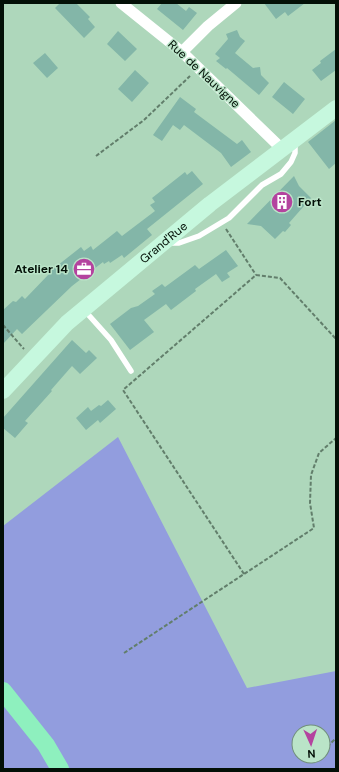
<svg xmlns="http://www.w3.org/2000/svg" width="339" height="772" font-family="'DM Sans',sans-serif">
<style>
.green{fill:#929dde;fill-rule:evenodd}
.building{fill:#83b6a8}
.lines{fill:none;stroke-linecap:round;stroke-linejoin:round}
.path{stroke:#627e6b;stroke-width:2;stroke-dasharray:4 2;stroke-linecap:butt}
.lane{stroke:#fff;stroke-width:5.5}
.street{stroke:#fff;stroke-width:11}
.secondary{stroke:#c6f8de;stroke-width:16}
.primary{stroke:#8ef0be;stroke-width:18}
.labels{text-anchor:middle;stroke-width:3;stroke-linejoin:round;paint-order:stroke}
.street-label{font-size:12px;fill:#031007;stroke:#bae4c8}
.poi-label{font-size:12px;font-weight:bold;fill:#031007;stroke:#bae4c8;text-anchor:start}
</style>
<rect width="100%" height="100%" fill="#aed7bb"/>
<path class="green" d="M 118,437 L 247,688 L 336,671 L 336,769 L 3,769 L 3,526 ZM 299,732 L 323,732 L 323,756 L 299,756 Z"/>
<path class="building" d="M 60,3 L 76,3 L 90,17 L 88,19 L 95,27 L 84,38 L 55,8 Z
M 162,3 L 176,3 L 186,11 L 189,7 L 197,13 L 183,30 L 157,9 Z
M 264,3 L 305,3 L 288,16 L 285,12 L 276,19 Z
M 237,30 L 240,37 L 245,41 L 235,53 L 253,68 L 260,67 L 261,75 L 269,83 L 259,95 L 227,68 L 226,69 L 216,61 L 220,58 L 215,54 L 228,39 L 226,34 Z
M 118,31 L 137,49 L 125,61 L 107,44 Z
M 336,49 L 336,70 L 321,81 L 312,70 L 321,63 L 320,61 Z
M 45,53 L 58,68 L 47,78 L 33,63 Z
M 135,70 L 149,83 L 132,102 L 118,89 Z
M 284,82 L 305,99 L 293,114 L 272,97 Z
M 180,97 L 196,109 L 194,112 L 237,144 L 242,140 L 251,152 L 231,167 L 221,153 L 184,125 L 180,130 L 173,125 L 162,141 L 153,135 Z
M 336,120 L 336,163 L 329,169 L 308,142 Z
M 192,171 L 203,184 L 147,229 L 152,235 L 124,258 L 122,255 L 110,263 L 109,261 L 104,264 L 103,262 L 72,286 L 22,334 L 17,329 L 3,344 L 3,310 L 13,301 L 16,302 L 22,296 L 25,299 L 49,274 L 48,273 L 81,247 L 84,251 L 91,246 L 93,250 L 117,231 L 122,236 L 155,211 L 150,205 L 155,202 L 152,198 L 185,172 L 187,175 Z
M 294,176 L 299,186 L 311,198 L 289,223 L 291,225 L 285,232 L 283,231 L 275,239 L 261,226 L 247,224 Z
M 226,250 L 238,266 L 227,273 L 230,277 L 222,282 L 216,274 L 195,289 L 196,291 L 171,310 L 166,304 L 144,320 L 154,332 L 130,350 L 110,324 L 131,308 L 138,306 L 155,294 L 152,291 L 162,284 L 165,287 L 195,265 L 199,269 Z
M 72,340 L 86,353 L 89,350 L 97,358 L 80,374 L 72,366 L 51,390 L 52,391 L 25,421 L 28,423 L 15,438 L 3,428 L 3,418 Z
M 108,400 L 116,409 L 100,423 L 98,420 L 86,430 L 76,418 L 88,407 L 91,411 L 99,405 L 101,406 Z"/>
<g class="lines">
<path class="path" d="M 96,156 L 144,120 L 190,76
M 226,229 L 256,275
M 3,325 L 24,349
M 244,574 L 123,390 L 256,275 L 280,278 L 336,339
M 124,653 L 314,528 L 310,503 L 311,475 L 319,453 L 336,438
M 323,751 L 336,738
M 314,760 L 319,756"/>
<path class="lane" d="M 170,243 L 179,243 L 199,236 L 229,218 L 262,185 L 281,174 L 291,162 L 295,153 L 295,143
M 85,311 L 111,340 L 131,371"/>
<path class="street" d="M 121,3 L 182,52 L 282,149
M 182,52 L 208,26 L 236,3"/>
<path class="secondary" id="s1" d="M 3,391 L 67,323 L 210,204 L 336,108"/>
<path class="primary" d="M 3,691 L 46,745 L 60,769"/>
</g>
<defs>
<g id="building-disc" transform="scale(1.15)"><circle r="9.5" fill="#b4439f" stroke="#bae4c8"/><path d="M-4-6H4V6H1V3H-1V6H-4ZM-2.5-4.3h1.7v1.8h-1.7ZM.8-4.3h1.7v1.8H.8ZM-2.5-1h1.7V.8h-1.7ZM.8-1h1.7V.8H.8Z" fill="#fff"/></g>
<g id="office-disc" transform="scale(1.15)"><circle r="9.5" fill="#b4439f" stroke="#bae4c8"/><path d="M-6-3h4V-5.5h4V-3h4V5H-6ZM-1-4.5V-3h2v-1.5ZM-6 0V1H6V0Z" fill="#fff"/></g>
</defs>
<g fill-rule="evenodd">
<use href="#building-disc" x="282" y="202"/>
<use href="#office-disc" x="84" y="269"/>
</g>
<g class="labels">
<g class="street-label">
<text transform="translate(204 74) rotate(43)" y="4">Rue de Nauvigne</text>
<text dy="4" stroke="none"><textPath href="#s1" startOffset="219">Grand'Rue</textPath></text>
</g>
<g class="poi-label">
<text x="298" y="206">Fort</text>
<text x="68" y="273" text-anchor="end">Atelier 14</text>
</g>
</g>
<rect width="339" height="772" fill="none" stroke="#031007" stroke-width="8"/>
<g transform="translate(311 744) rotate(177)"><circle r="19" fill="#bae4c8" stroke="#718f7b"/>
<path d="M0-3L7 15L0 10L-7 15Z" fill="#b4439f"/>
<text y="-6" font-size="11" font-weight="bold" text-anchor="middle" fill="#031007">N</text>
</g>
</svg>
